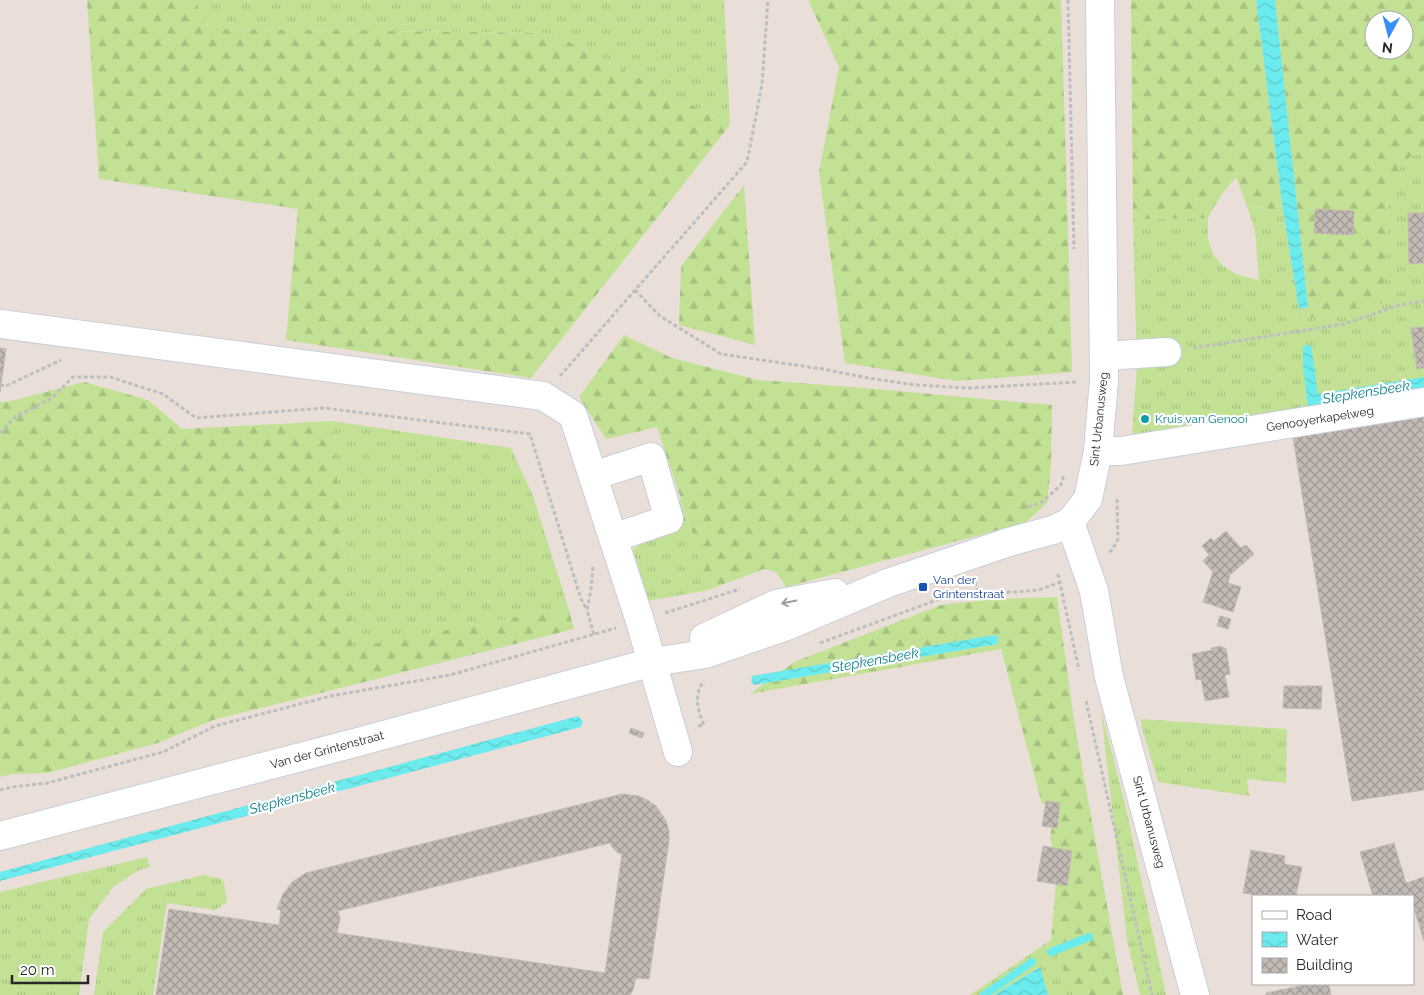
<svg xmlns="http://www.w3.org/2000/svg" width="1424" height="995" font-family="Raleway,sans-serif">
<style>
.grass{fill:url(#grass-tufts)}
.forest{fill:url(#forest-firs);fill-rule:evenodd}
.water{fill:url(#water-waves)}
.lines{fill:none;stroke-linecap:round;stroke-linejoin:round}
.stream{stroke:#6bebed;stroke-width:8}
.building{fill:url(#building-cross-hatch);stroke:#c5bab3;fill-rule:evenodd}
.minor-casing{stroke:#c7cfda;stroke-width:30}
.path{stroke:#bebebe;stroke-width:3;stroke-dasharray:4 2.5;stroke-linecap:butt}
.minor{stroke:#fff;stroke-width:28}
.oneway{stroke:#9e9e9e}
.culture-dot{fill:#0f9aa8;stroke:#fff;stroke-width:2}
.transit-dot{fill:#1a4fb4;stroke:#fff;stroke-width:2}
.labels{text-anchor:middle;stroke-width:4.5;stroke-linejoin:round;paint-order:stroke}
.street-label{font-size:12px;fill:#272727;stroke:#fff}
.culture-label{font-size:12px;fill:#0d838f;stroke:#fff;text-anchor:start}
.transit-label{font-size:12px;fill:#164399;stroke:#fff;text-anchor:start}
.water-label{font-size:14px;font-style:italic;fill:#0e828e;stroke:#fff}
</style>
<defs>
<pattern id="grass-tufts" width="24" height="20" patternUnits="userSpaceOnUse" patternTransform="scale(1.25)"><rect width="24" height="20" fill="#c2e195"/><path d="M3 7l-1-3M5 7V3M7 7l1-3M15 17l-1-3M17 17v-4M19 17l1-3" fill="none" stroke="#a7c180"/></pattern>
<pattern id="forest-firs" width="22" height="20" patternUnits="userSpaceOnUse" patternTransform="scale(1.25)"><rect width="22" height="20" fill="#c2e195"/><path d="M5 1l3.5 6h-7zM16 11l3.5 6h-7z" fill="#a7c180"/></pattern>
<pattern id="water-waves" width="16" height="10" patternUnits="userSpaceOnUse" patternTransform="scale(1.25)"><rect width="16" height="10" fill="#6bebed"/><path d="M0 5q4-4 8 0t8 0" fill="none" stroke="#5dcacb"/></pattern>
<pattern id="building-cross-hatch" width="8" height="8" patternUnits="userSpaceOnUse" patternTransform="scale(1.25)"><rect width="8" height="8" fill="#c2bab5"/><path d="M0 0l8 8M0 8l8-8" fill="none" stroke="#9e9793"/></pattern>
</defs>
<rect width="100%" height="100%" fill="#eaded9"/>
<path class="grass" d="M 195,0 L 724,0 L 730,125 L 552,33 L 209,29 Z
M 1424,152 L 1424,394 L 1146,438 L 1132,434 L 1137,366 L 1133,219 L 1208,218 L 1208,239 L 1213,254 L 1223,266 L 1238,275 L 1259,280 L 1255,230 L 1247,206 L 1283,211 L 1299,309 L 1295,321 L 1383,303 L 1388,196 L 1397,171 L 1411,156 Z
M 332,421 L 511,448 L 533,496 L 568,607 L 353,649 Z
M 680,498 L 695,541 L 708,590 L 647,601 L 633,549 L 648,539 L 677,513 Z
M 1101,711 L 1126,808 L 1166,995 L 1140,995 L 1127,940 Z
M 1141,719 L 1287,729 L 1286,783 L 1247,779 L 1249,796 L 1158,782 L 1142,728 Z
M 147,857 L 150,867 L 139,870 L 113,887 L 89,919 L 79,995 L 0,995 L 0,892 Z
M 203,875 L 222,879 L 224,883 L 227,902 L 215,910 L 167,903 L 153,995 L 94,995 L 103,932 L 146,889 Z
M 1051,940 L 1074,995 L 1048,995 L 1039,967 L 1000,991 L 994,995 L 970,995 Z"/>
<path class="forest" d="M 87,0 L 195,0 L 209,29 L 552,33 L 730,125 L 531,378 L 286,340 L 298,209 L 99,179 Z
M 808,0 L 1061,0 L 1072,372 L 957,381 L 845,363 L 819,172 L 839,67 Z
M 1131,0 L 1256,0 L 1283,211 L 1247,206 L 1236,177 C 1224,190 1216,202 1208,218 L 1133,219 Z
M 1275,0 L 1424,0 L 1424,152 L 1411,156 L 1397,171 L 1388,196 L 1384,303 L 1295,321 L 1299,309 L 1308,307 ZM 1374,20 L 1404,20 L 1404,50 L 1374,50 Z
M 744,185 L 755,345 L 679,325 L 681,266 Z
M 624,335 L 672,358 L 758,380 L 852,387 L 1052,405 L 1051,466 L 1047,503 L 1025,523 L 786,587 L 776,572 L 764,569 L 708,590 L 695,541 L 657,427 L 606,439 L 579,397 Z
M 84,382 L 148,400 L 182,429 L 332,421 L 353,648 L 568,607 L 574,629 L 213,720 L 158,743 L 47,773 L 13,774 L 0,777 L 0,402 L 7,402 Z
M 1057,597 L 1075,727 L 1123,995 L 1074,995 L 1051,940 L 1057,871 L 1050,837 L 1056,807 L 1042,804 L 1001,649 L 750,694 L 765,683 L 997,644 L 999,639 L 995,635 L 782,671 L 794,662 L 941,605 L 994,599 Z"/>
<path class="water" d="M 1256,0 L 1275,0 L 1308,307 L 1299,309 L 1283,211 Z
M 1311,345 L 1318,394 L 1424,377 L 1424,389 L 1308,408 L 1303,365 L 1303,346 Z
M 995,635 L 999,639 L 997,644 L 754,685 L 751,681 L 752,676 Z
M 578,716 L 583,721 L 581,727 L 0,881 L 0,872 Z
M 1040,967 L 1048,995 L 994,995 L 1000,991 Z"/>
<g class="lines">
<path class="stream" d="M 1051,952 L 1089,937
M 984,995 L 1032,962"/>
</g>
<path class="building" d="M 1315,209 L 1354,211 L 1353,235 L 1314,233 Z
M 1408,213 L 1424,213 L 1424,263 L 1409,264 Z
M 1424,327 L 1424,368 L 1417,369 L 1411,328 Z
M 0,348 L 6,349 L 0,392 Z
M 1424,417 L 1424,790 L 1352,801 L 1293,438 Z
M 1226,531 L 1241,548 L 1246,545 L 1254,554 L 1230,575 L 1228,583 L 1241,587 L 1233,612 L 1203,602 L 1213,572 L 1203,561 L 1209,555 L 1202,546 L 1211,538 L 1214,541 Z
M 1220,616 L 1231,619 L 1228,629 L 1217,626 Z
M 1222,646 L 1223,648 L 1226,648 L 1230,674 L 1225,675 L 1229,697 L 1205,701 L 1201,679 L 1196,680 L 1192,654 L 1212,650 L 1211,648 Z
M 1284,686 L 1322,686 L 1321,709 L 1283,708 Z
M 631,728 L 644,733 L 642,738 L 629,733 Z
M 622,794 L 639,796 L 649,801 L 656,806 L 666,821 L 669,831 L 669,840 L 649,979 L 636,978 L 633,990 L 630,995 L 156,995 L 169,909 L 279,925 L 281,910 L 277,909 L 283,894 L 292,882 L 306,873 ZM 610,843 L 612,847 L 618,853 L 622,854 L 605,973 L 337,933 L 340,919 L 338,911 Z
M 1046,801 L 1060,803 L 1057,828 L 1042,826 Z
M 1394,843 L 1406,883 L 1424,877 L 1424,912 L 1416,915 L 1413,905 L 1413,896 L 1373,896 L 1360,852 Z
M 1043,846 L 1072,851 L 1067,886 L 1037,881 Z
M 1251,850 L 1285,856 L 1284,864 L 1302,867 L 1296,896 L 1263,896 L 1243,893 Z
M 1424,912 L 1424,941 L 1416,915 Z
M 1309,984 L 1329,984 L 1331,995 L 1266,995 L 1266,993 Z"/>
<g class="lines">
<g class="minor-casing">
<path id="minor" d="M 0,324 L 543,396 L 573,415 L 640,621 L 678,752
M 1104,356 L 1167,352
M 1098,451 L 1121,451 L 1424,402
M 593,476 L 651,457 L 669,519 L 613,538
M 1070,522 L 1094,591 L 1109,677 L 1195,995
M 704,638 L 776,604 L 835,593
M 0,836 L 358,742 L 653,662 L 705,654 L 784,627 L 888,583 L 1009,542 L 1053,530 L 1070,522 L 1088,499 L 1098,451 L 1104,380 L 1100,0"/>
</g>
<path class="path" d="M 1068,0 L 1074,249
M 635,290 L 660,316 L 721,354 L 823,369 L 868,378 L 916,385 L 970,388 L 1077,382
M 1193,348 L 1344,324 L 1400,305 L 1424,301
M 560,376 L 747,162 L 762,84 L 768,0
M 0,385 L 6,386 L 61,360
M 0,433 L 15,417 L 52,398 L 73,377 L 110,377 L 163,394 L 196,418 L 324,408 L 530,434 L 581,599 L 587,610
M 1028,507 L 1042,502 L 1061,485 L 1064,474
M 1109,552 L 1112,550 L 1118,539 L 1117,497
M 593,567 L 591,590 L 587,610 L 594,635
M 1058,574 L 1079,670
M 975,582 L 978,593
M 665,613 L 740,589
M 820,643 L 945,597 L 1039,590 L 1063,581
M 1086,701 L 1152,995
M 698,726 L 704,725 C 698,711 693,695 704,681
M 0,790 L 12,787 L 47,783 L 163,752 L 215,726 L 331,696 L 450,675 L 616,628"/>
<use href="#minor" class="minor"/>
</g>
<defs><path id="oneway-shaft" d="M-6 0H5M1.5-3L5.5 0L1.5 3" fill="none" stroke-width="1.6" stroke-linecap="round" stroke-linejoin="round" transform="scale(1.25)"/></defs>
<use class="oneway" href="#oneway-shaft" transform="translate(789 602) rotate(169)"/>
<circle class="culture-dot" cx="1145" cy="419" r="5"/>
<rect class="transit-dot" x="918" y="582" width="10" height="10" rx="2.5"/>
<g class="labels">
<g class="street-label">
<text transform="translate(1099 419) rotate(-84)" y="4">Sint Urbanusweg</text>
<text transform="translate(1320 419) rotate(-9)" y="4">Genooyerkapelweg</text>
<text transform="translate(327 750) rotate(-15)" y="4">Van der Grintenstraat</text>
<text transform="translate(1149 822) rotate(75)" y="4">Sint Urbanusweg</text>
</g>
<g class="culture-label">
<text x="1155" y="423">Kruis van Genooi</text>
</g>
<g class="transit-label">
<text x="933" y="584">Van der<tspan x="933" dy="14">Grintenstraat</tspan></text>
</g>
<g class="water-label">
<text transform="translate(1366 392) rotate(-9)" y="5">Stepkensbeek</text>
<text transform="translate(875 660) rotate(-10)" y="5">Stepkensbeek</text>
<text transform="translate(292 798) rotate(-15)" y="5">Stepkensbeek</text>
</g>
</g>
<rect x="1252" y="895" width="162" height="90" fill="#ffffff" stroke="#a9a9a9"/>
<rect x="1262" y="911" width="25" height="8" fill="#ffffff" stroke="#a9a9a9"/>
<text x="1296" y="920" font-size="15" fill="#272727">Road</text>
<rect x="1262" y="932" width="25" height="15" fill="url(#water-waves)" stroke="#a9a9a9"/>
<text x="1296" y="945" font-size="15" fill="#272727">Water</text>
<rect x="1262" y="958" width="25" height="15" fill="url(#building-cross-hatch)" stroke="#a9a9a9"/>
<text x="1296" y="970" font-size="15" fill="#272727">Building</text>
<g transform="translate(1389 35) rotate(187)"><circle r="24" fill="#ffffff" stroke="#a9a9a9"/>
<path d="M0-4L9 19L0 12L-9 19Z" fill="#388cf8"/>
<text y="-8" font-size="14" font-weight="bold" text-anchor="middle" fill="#272727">N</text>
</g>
<path d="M12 975v8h76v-8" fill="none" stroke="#272727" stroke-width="2.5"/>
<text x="20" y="975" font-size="15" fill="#272727" stroke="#ffffff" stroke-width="4" paint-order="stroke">20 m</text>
</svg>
